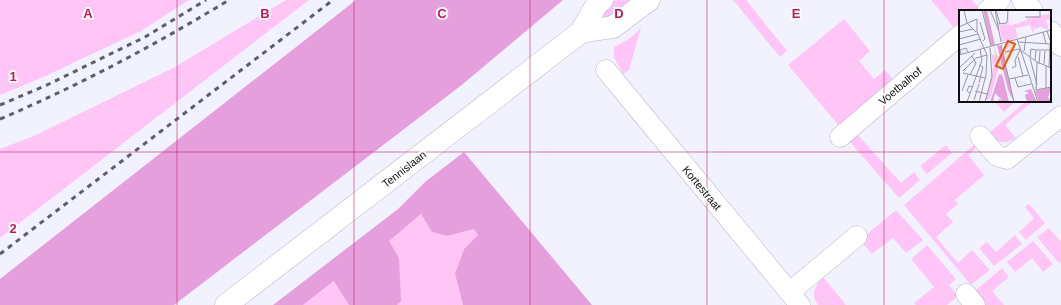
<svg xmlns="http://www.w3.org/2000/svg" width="1061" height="305" font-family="Helvetica,sans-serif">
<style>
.green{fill:#fec5f6}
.forest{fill:#e69fdd}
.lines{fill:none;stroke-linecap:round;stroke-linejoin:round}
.minor-casing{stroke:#b8b8c6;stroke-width:21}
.tertiary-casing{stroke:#b8b8c6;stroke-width:23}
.minor{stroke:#fff;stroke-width:20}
.tertiary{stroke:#fff;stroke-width:22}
.rail{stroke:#5f5f66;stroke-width:3;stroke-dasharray:5 5;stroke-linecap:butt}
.grid{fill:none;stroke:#c2185b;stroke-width:1;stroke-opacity:0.55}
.labels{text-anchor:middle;stroke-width:4;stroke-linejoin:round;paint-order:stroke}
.street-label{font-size:11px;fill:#0f0f13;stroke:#fff}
.inset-road{fill:none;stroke:#9797a0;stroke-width:1}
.view{fill:#e8590c;fill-opacity:0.15;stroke:#e8590c;stroke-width:2}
.inset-edge{fill:none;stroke:#0f0f13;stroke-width:2}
.grid-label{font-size:13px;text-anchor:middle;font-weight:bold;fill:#c2185b;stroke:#fff;stroke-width:4;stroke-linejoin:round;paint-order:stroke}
</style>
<rect width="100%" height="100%" fill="#f2f2fe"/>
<path class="green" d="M 0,0 L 189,0 L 141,31 L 39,79 L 0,95 Z
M 286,0 L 309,0 L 0,238 L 0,149 L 34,136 L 173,68 Z
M 615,0 L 639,0 L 604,19 L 601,12 Z
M 733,0 L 746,0 L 787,51 L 780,57 Z
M 931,0 L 972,0 L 980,9 L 977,11 L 960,11 L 960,26 L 956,30 Z
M 844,19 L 870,51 L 859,61 L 874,79 L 885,70 L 894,80 L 839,126 L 788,65 Z
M 641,28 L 629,70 L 623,74 L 614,57 L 614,47 L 629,39 Z
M 998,101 L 1016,101 L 1004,112 L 996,103 Z
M 1026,101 L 1033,101 L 1005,125 L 1016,138 C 1005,145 997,143 988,134 Z
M 857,134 L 901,183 L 914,172 L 920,180 L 899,198 L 849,141 Z
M 946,145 L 952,153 L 927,174 L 920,166 Z
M 974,145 L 976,148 L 968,155 L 984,175 L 955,200 L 958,204 L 946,214 L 953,222 L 936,237 L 958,263 L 972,250 L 990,270 L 971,285 L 904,205 Z
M 1029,204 L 1045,223 L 1026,240 L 1019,232 L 1034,218 L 1025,207 Z
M 896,210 L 923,240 L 906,253 L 893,238 L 872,254 L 860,240 Z
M 421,214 L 432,232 L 447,236 L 474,229 L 479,235 L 464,249 L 455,274 L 463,305 L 397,305 L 401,300 L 388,241 Z
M 1049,228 L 1061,242 L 1061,262 L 1059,263 L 1037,237 Z
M 1015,235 L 1022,244 L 994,266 L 979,248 L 987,242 L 996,252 Z
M 1033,241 L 1053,264 L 1043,272 L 1032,258 L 1015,272 L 1007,262 Z
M 927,245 L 956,279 L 949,285 L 958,296 L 947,305 L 916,305 L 914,303 L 934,287 L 911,259 Z
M 1002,268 L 1009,277 L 992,291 L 1004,305 L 980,305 L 971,294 Z
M 823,277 L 846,305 L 818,305 C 810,293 815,287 823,277 Z
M 335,281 L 349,305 L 303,305 Z"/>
<path class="forest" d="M 356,0 L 563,0 L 463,84 L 174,305 L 0,305 L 0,279 Z
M 464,152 L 592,305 L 463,305 L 455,274 L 464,249 L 478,235 L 474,229 L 447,236 L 432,232 L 421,214 L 389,241 L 399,258 L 401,301 L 397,305 L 349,305 L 334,281 L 303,305 L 273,305 L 398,209 L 425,182 Z"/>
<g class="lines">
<g class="minor-casing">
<path id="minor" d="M 987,11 L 1000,0
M 606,70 L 800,305
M 980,136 L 997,156 L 1007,159 L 1061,116
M 840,137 L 960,35
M 790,292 L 857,236
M 966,294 L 975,305"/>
</g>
<g class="tertiary-casing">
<path id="tertiary" d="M 1023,0 L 1032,11
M 581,32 L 613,27 L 649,0
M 1050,32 L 1061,45
M 226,305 L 581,32 L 597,4 L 602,0"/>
</g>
<use href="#minor" class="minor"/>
<use href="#tertiary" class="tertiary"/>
<path class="rail" d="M 0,105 L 47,85 L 145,37 L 206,0
M 0,119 C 80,85 155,45 229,0
M 0,254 L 333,0"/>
</g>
<path class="grid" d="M 177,0 L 177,305M 354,0 L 354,305M 530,0 L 530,305M 707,0 L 707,305M 884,0 L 884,305M 0,152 L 1061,152"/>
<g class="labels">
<g class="street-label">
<text transform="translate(900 86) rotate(-40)" y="4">Voetbalhof</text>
<text transform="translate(404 169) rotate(-38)" y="4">Tennislaan</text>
<text transform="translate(702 188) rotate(50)" y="4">Kortestraat</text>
</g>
</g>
<g transform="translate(959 10)">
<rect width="92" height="92" fill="#f2f2fe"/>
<path d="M 50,0 L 50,16 L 68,10 L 69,7 L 92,4 L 92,9 L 87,10 L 90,20 L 81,17 L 75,19 L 74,24 L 71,15 L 57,18 L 58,28 L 43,32 L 40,15 L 49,14 ZM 35,36 L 39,47 L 39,60 L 31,88 L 26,92 L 34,57 L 31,37 L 33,45 L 36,45 Z" fill="#fec5f6"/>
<path d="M 24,0 L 28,0 L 36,35 L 32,35 ZM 38,35 L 42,36 L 55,92 L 49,80 ZM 43,64 L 50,92 L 40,91 L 39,89 L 43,90 L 36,83 L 34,92 L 31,92 L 40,65 ZM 92,77 L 89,88 L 92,89 L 92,92 L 80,92 L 76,81 ZM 72,79 L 75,86 L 78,92 L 68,92 L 66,85 L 70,83 L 65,81 Z" fill="#e69fdd"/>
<path class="inset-road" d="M 5,0 L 8,13M 23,0 L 32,36M 31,0 L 40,21M 36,0 L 42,32M 37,0 L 41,14M 66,7 L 81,7 L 81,0M 21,12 L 26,29 L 24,31M 8,13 L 17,22M 39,14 L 48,13 L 49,0M 0,17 L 18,9 L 18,22 L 28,45 L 27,65 L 20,92M 88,21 L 92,33M 0,22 L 14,19M 84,22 L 87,34M 0,29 L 19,24M 58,29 L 79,92M 59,32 L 92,34M 0,35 L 22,29M 42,35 L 55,92M 65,41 L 67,27M 46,42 L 60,39 L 78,52 L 92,58M 2,44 L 1,40 L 7,38 L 9,42M 0,45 L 92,20M 59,47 L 64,66M 71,47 L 72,39 L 77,40M 71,48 L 78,75M 76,50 L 77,40 L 85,40M 80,54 L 81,41M 85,55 L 86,40 L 91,40M 87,56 L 87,78M 90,57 L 91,34M 0,58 L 16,43M 53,58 L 57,56 L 56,50 L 61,40M 4,61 L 17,48 L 28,45M 4,63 L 26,68M 11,65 L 17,53 L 13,46M 56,68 L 59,77 L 72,74M 50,69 L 69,65M 20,73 L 24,57 L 20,55M 77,80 L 78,52M 77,80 L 92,77M 3,81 L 9,65M 16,81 L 28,84M 11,83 L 8,81 L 10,76 L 14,77M 15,90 L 20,74M 8,92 L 23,50 L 21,39M 26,92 L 33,67 L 31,38"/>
<path class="view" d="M 49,31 L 56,34 L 44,59 L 37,56 Z"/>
<rect width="92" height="92" class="inset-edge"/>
</g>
<g class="grid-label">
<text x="88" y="18">A</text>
<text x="265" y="18">B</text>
<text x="442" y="18">C</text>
<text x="619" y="18">D</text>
<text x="796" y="18">E</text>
<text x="13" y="81">1</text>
<text x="13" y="233">2</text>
</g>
</svg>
